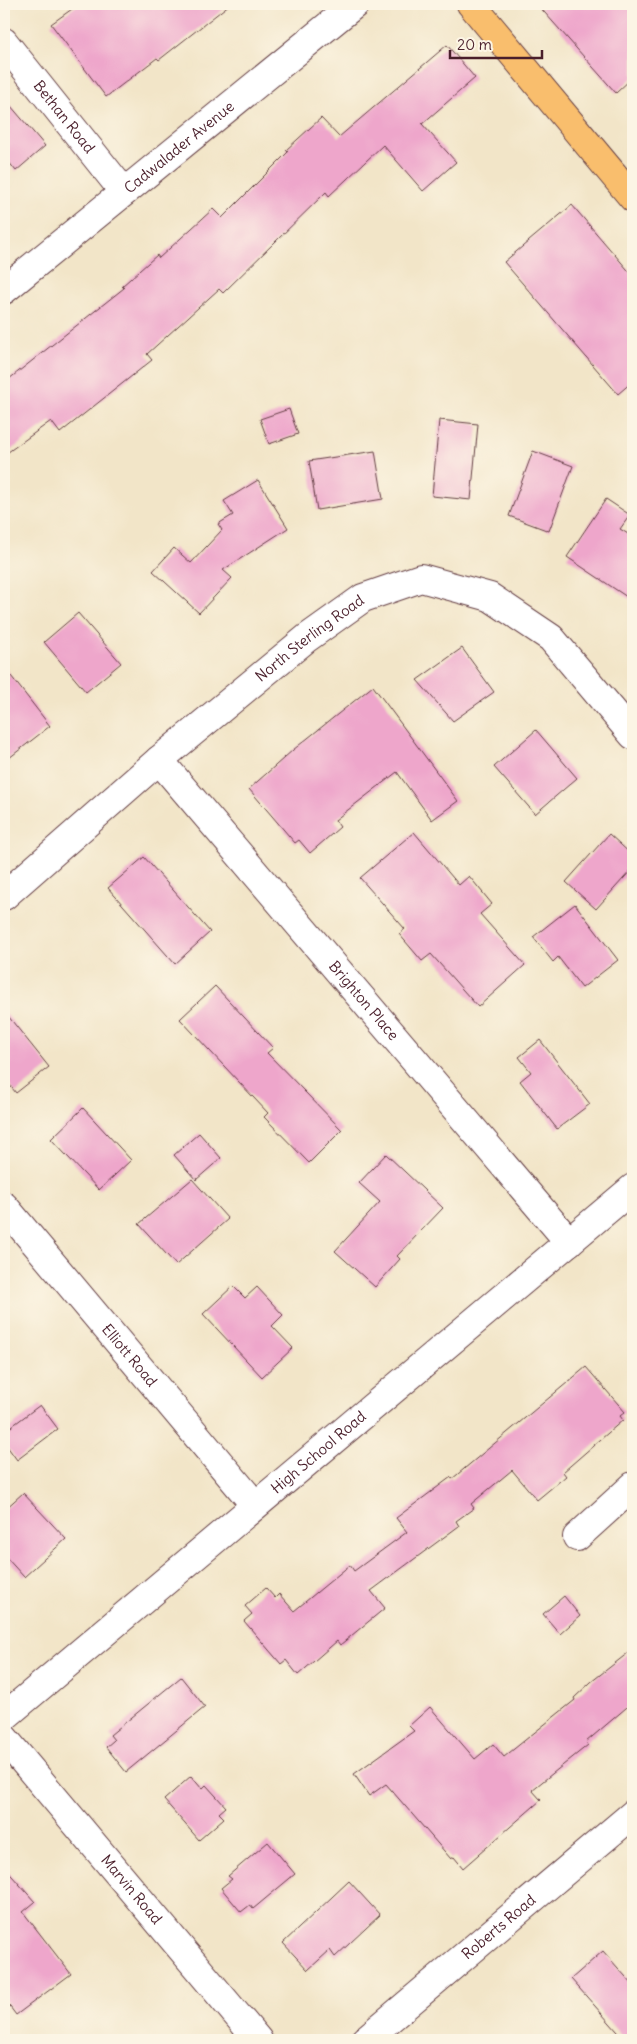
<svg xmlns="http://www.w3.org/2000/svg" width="637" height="2044" font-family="Delius,sans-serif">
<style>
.building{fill:#eea6cb}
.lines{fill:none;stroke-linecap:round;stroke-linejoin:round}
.minor-casing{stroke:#633d43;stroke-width:30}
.major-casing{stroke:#633d43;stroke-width:30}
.minor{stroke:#fff;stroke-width:28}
.major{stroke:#f9be6d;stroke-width:28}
.labels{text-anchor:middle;stroke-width:5;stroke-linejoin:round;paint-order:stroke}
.street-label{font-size:15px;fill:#4a1f2b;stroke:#fcf5e5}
</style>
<rect width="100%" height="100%" fill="#fcf5e5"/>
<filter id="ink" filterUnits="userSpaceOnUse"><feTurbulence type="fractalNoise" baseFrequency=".02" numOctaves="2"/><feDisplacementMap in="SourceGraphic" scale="10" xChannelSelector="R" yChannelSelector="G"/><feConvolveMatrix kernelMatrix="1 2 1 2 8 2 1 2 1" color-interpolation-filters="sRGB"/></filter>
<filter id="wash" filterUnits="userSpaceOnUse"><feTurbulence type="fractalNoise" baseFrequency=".0096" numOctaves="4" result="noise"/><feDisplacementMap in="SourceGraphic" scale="20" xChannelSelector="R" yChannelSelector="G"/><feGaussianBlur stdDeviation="1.12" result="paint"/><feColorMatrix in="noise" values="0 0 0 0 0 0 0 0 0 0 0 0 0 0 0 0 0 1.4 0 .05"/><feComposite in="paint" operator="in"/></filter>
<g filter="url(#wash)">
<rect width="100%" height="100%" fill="#f2e5c8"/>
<g id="blocks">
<path class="building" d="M 79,4 L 230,4 L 159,60 L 157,58 L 106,97 L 51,24 Z
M 537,4 L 633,4 L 633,77 L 616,93 Z
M 447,45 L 475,78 L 422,124 L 456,162 L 423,191 L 383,145 L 329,196 L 326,192 L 223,293 L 219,289 L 147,354 L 152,360 L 60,433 L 51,421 L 4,455 L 4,383 L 124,288 L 122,286 L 157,255 L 159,258 L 213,209 L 222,218 L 288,152 L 286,150 L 321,118 L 339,137 Z
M 4,98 L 45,146 L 16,171 L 4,156 Z
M 572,205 L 633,276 L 633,381 L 618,394 L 504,262 Z
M 289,409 L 298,434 L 269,444 L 260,419 Z
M 439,420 L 478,424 L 471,500 L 432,496 Z
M 375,451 L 383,499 L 317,510 L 309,461 Z
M 533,451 L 573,466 L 549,531 L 509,516 Z
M 258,480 L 288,528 L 223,570 L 232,578 L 199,613 L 153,571 L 174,548 L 191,563 L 222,530 L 218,524 L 233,515 L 224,501 Z
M 606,499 L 630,515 L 620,529 L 633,537 L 633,601 L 567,557 Z
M 78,613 L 121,663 L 86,692 L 44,642 Z
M 462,648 L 494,692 L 453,721 L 417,680 Z
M 4,667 L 50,726 L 4,762 Z
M 373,686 L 458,801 L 432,820 L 397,772 L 335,820 L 340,827 L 310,853 L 299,840 L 295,843 L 249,789 L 293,750 Z
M 536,730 L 577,778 L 535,814 L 494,767 Z
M 414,832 L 459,885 L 469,876 L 492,904 L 480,914 L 525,965 L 478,1007 L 431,954 L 422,961 L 399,934 L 405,929 L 360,878 Z
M 609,834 L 633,856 L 633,868 L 596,909 L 566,882 Z
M 144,857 L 210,932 L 175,964 L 108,888 Z
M 575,904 L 618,960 L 582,988 L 558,957 L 553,962 L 533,937 Z
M 215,986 L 273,1048 L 267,1053 L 342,1130 L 309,1163 L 264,1117 L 268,1113 L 180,1019 Z
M 4,1011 L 49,1067 L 16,1093 L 4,1078 Z
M 540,1040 L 590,1104 L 557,1129 L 520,1081 L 531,1072 L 519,1057 Z
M 83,1108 L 131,1160 L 99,1190 L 51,1139 Z
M 199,1133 L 221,1158 L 196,1180 L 174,1155 Z
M 386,1154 L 443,1208 L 397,1256 L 400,1259 L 375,1287 L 335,1251 L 380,1202 L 359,1183 Z
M 192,1179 L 228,1219 L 176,1265 L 139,1224 Z
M 233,1286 L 245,1298 L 257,1287 L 283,1315 L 272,1326 L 293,1348 L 262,1377 L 203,1314 Z
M 586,1367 L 625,1412 L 620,1416 L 623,1420 L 563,1472 L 566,1476 L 537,1500 L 512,1470 L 471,1504 L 474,1508 L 456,1521 L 459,1526 L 371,1591 L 385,1608 L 340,1645 L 337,1641 L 298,1675 L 286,1660 L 281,1664 L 244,1621 L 252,1614 L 245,1606 L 266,1588 L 275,1598 L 279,1594 L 294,1611 L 350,1565 L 354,1571 L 407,1532 L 396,1518 L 451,1477 L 452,1479 Z
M 40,1405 L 58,1429 L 17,1460 L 4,1442 L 4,1432 Z
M 23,1493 L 66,1539 L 24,1577 L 4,1555 L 4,1510 Z
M 564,1596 L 580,1616 L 560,1634 L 543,1614 Z
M 633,1649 L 633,1702 L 586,1742 L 588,1745 L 532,1790 L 541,1800 L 463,1868 L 454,1857 L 451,1859 L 386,1784 L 369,1796 L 354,1774 L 414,1731 L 409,1726 L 430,1707 L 475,1759 L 493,1744 L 504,1757 L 575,1700 L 574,1698 L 591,1682 Z
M 181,1677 L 205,1707 L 126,1772 L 106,1747 L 114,1740 L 110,1735 Z
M 191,1776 L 202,1789 L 206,1785 L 226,1807 L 219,1813 L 224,1818 L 199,1840 L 164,1800 Z
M 268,1842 L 295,1874 L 253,1909 L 250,1905 L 241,1912 L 221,1888 L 232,1879 L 228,1876 Z
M 4,1867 L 35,1902 L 23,1912 L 71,1974 L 16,2015 L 4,1999 Z
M 349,1881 L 380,1915 L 335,1957 L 330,1950 L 308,1970 L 283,1943 Z
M 603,1951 L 633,1985 L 633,2040 L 625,2040 L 571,1979 Z"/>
</g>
</g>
<g filter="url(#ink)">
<use href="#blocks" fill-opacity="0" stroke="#633d43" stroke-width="1"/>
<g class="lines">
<g class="minor-casing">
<g id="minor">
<path id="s1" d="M 4,42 L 124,192"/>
<path id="s2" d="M 4,290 L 355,4"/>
<path id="s3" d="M 159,760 L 569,1242"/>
<path id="s4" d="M 4,896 L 159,760 L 307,638 L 363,598 L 421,578 L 490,597 L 551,638 L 633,735"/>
<path id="s5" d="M 4,1206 L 255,1505"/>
<path d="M 577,1537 L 633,1486"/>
<path id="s6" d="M 4,1717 L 633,1188"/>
<path id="s7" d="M 4,1738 L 258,2040"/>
<path id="s8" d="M 365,2040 L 633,1814"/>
</g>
</g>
<g class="major-casing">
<path id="major" d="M 471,4 L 633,198"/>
</g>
<use href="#minor" class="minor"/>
<use href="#major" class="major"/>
</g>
</g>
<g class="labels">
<g class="street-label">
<text dy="5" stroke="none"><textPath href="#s1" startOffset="96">Bethan Road</textPath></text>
<text dy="5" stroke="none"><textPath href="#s2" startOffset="226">Cadwalader Avenue</textPath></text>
<text dy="5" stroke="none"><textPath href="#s4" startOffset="400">North Sterling Road</textPath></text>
<text dy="5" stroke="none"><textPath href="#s3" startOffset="316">Brighton Place</textPath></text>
<text dy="5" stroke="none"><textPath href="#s5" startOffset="195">Elliott Road</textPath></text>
<text dy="5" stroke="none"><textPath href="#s6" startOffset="411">High School Road</textPath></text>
<text dy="5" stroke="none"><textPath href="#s7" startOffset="198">Marvin Road</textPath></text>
<text dy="5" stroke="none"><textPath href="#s8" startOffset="175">Roberts Road</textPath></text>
</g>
</g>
<rect width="637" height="2044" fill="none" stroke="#fcf5e5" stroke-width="20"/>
<path d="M450 50v8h92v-8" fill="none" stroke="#4a1f2b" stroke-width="2.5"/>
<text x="457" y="50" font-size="15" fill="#4a1f2b" stroke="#fcf5e5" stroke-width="4" paint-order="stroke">20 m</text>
</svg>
